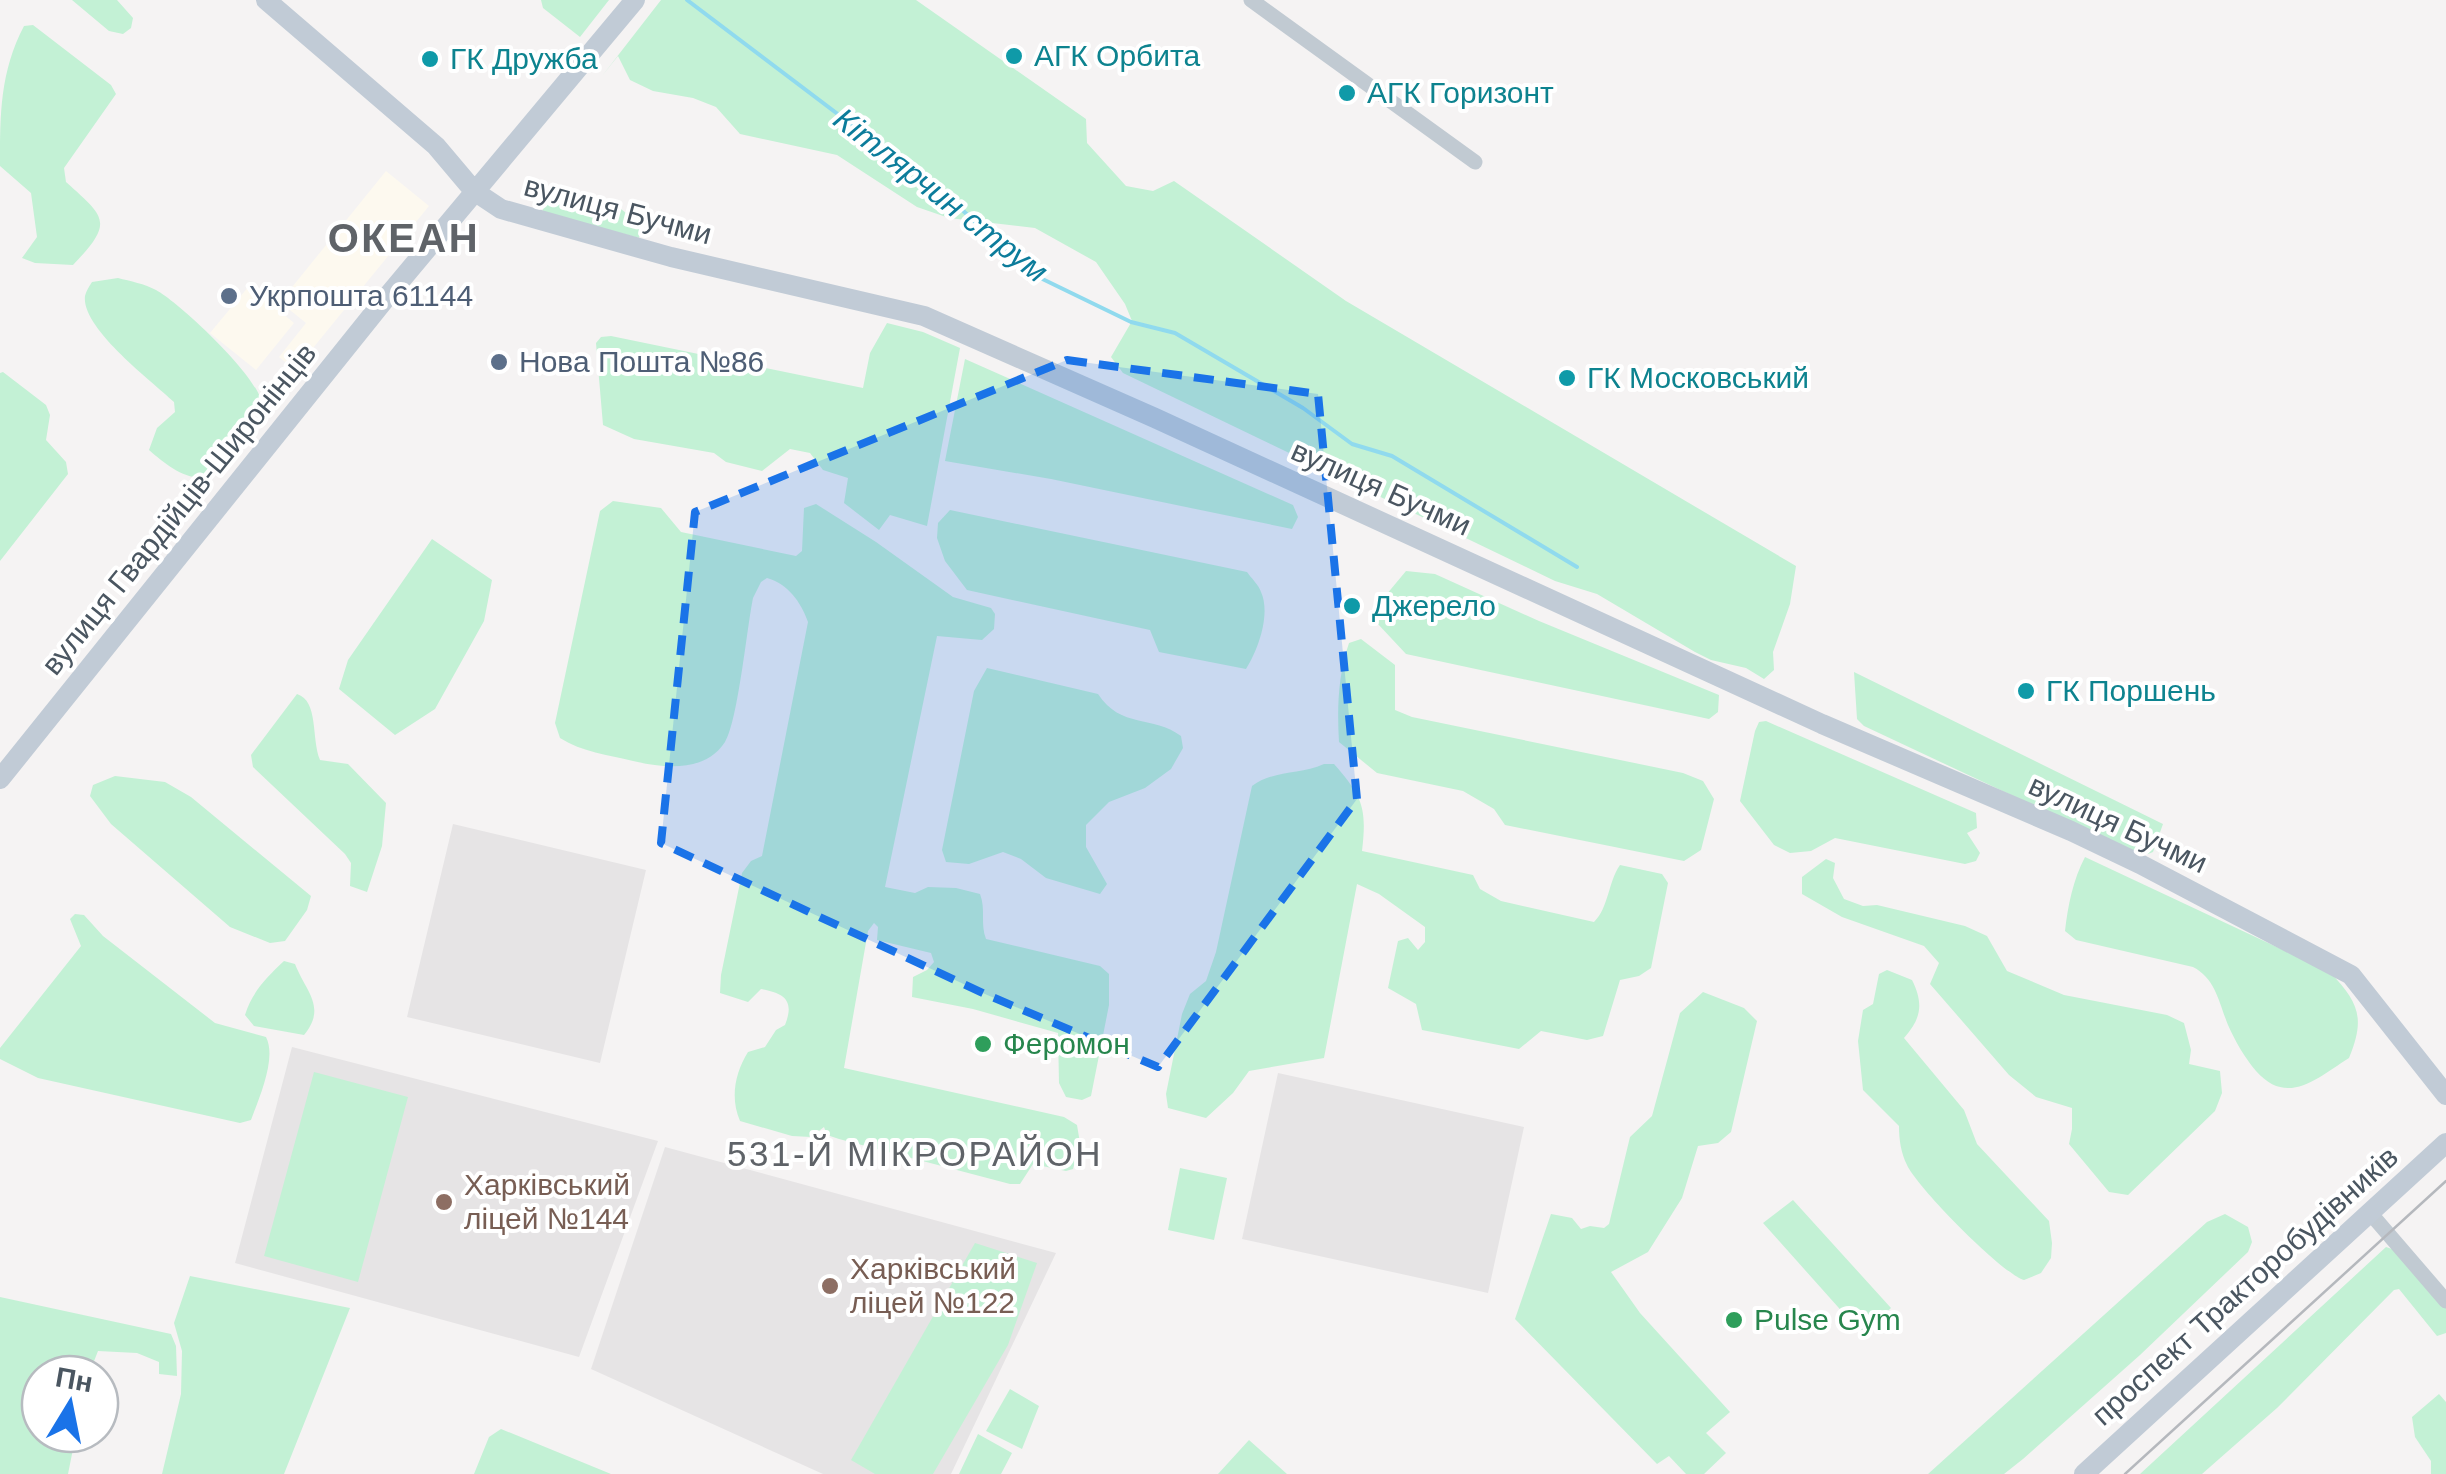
<svg xmlns="http://www.w3.org/2000/svg" width="2446" height="1474" font-family="Arial,sans-serif">
<style>
.commercial{fill:#fdf9ef}
.education{fill:#e6e4e5}
.green{fill:#c3f1d5}
.lines{fill:none;stroke-linecap:round;stroke-linejoin:round}
.stream{stroke:#90daee;stroke-width:4}
.street{stroke:#c1cad2;stroke-width:15}
.secondary{stroke:#c1cbd6;stroke-width:20}
.tram{stroke:#b5b8bd;stroke-width:2.5}
.marked{fill:#1a73e8;fill-opacity:0.2;stroke:#1a73e8;stroke-width:8;stroke-dasharray:20 12;stroke-linejoin:round}
.culture-dot{fill:#0f9aa8;stroke:#fff;stroke-width:4}
.service-dot{fill:#5c6f8a;stroke:#fff;stroke-width:4}
.leisure-dot{fill:#2e9e5b;stroke:#fff;stroke-width:4}
.education-dot{fill:#8d6e63;stroke:#fff;stroke-width:4}
.labels{text-anchor:middle;stroke-width:8;stroke-linejoin:round;paint-order:stroke}
.culture-label{font-size:30px;fill:#0d838f;stroke:#fff;text-anchor:start}
.street-label{font-size:30px;fill:#4a5661;stroke:#fff}
.service-label{font-size:30px;fill:#4e5e75;stroke:#fff;text-anchor:start}
.leisure-label{font-size:30px;fill:#27864d;stroke:#fff;text-anchor:start}
.education-label{font-size:30px;fill:#785e54;stroke:#fff;text-anchor:start}
.water-label{font-size:32px;font-style:italic;fill:#0c7c9b;stroke:#fff}
.quarter-label{font-size:35px;letter-spacing:2.5px;fill:#5f6368;stroke:#fff}
.district-label{font-size:40px;font-weight:bold;letter-spacing:2.5px;fill:#5f6368;stroke:#fff}
</style>
<rect width="100%" height="100%" fill="#f5f3f3"/>
<path class="commercial" d="M 386,171 L 429,206 L 295,370 L 279,357 L 306,323 L 280,302 Z
M 249,286 L 294,323 L 256,370 L 210,333 Z"/>
<path class="education" d="M 453,824 L 646,870 L 600,1063 L 407,1017 Z
M 292,1047 L 658,1141 L 579,1357 L 235,1263 Z
M 1278,1073 L 1524,1127 L 1488,1293 L 1242,1239 Z
M 665,1147 L 1056,1253 L 951,1474 L 823,1474 L 591,1369 Z"/>
<path class="green" d="M 72,0 L 117,0 L 133,18 L 131,28 L 123,34 L 109,31 Z
M 541,0 L 609,0 L 580,37 L 543,8 Z
M 661,0 L 916,0 L 1086,119 L 1087,143 L 1126,186 L 1153,191 L 1174,181 L 1346,301 L 1796,566 L 1790,604 L 1773,652 L 1774,670 L 1764,679 L 1746,668 L 1711,660 L 1695,652 L 1597,594 L 1555,581 L 1123,373 L 1111,357 L 1132,321 L 1125,304 L 1096,262 L 1035,228 L 949,218 L 917,207 L 837,155 L 740,134 L 716,107 L 693,98 L 653,91 L 630,80 L 618,56 L 602,76 Z
M 33,25 L 111,85 L 116,94 L 64,168 L 66,182 C 106,218 114,222 73,265 L 35,263 L 22,258 L 37,237 L 31,193 L 0,166 C 0,114 0,72 24,26 Z
M 556,194 L 616,205 L 641,225 L 639,238 L 542,212 L 548,197 Z
M 118,278 C 130,281 145,284 156,290 C 180,303 262,380 262,405 L 201,478 C 181,477 164,463 149,450 L 157,428 L 175,412 L 174,402 C 152,381 81,328 85,296 C 86,291 89,287 92,282 Z
M 887,323 L 923,332 L 960,348 L 927,526 L 890,515 L 879,530 L 844,503 L 848,478 L 823,470 L 810,453 L 790,449 L 762,471 L 726,462 L 714,453 L 634,439 L 603,425 L 596,343 L 601,337 L 611,336 L 863,388 L 870,353 Z
M 965,359 L 1293,505 L 1298,517 L 1292,529 L 1051,479 L 945,461 Z
M 3,372 L 46,405 L 50,415 L 46,440 L 66,462 L 68,474 L 0,561 L 0,373 Z
M 613,501 L 661,508 L 681,532 L 796,556 L 802,551 L 804,508 L 816,504 L 876,542 L 953,597 L 991,608 L 995,614 L 994,629 L 982,640 L 937,636 L 885,887 L 915,893 L 928,887 L 956,888 L 980,894 C 986,909 980,924 986,939 L 1100,966 L 1109,974 L 1109,1005 L 1091,1096 L 1082,1100 L 1066,1097 L 1059,1083 L 1058,1033 L 973,1009 L 912,997 L 913,977 L 927,970 L 934,962 L 931,953 L 877,940 L 878,927 L 874,923 L 868,931 L 844,1068 L 1064,1117 L 1077,1125 L 1080,1143 L 1073,1169 L 1066,1171 L 1033,1164 L 1020,1184 L 1010,1184 L 839,1139 L 827,1135 L 824,1127 L 811,1137 L 792,1136 L 740,1121 C 730,1098 735,1073 748,1052 L 765,1047 L 776,1030 L 785,1025 C 795,1000 784,993 761,989 L 748,1002 L 720,993 L 721,975 L 742,873 L 751,861 L 762,856 L 808,622 C 801,602 788,584 767,578 L 761,582 L 753,598 C 747,627 738,721 725,742 C 705,773 663,768 633,761 C 608,755 582,752 560,738 L 555,723 L 600,511 Z
M 950,510 L 1247,572 C 1251,578 1259,585 1261,592 C 1271,614 1258,650 1246,669 L 1159,652 L 1150,630 L 967,590 L 945,561 L 937,538 L 938,523 Z
M 432,539 L 492,580 L 484,621 L 435,709 L 395,735 L 339,689 L 348,660 Z
M 1406,571 L 1435,574 L 1539,621 L 1719,695 L 1718,712 L 1709,719 L 1406,654 L 1377,623 L 1386,595 Z
M 1361,639 L 1395,665 L 1395,710 L 1412,717 L 1683,773 L 1703,781 L 1714,799 L 1701,850 L 1684,861 L 1505,825 L 1494,809 L 1463,791 L 1377,773 L 1339,742 C 1337,709 1338,675 1349,643 Z
M 987,668 L 1098,694 C 1121,729 1153,715 1181,736 L 1183,748 L 1171,769 L 1145,788 L 1109,802 L 1086,825 L 1086,847 L 1107,884 L 1100,894 L 1046,878 L 1021,859 L 1003,852 L 969,864 L 946,862 L 942,850 L 974,691 Z
M 1854,672 L 2163,824 L 2153,852 L 2148,854 L 2126,849 L 1864,726 L 1857,719 Z
M 297,694 C 319,701 311,738 320,760 L 348,764 L 386,803 L 382,846 L 367,892 L 350,886 L 351,863 L 345,854 L 253,767 L 251,755 Z
M 1766,721 L 1976,813 L 1977,828 L 1967,833 L 1980,853 L 1976,861 L 1965,864 L 1835,838 L 1811,851 L 1790,853 L 1774,845 L 1740,801 L 1755,731 L 1759,722 Z
M 1324,764 L 1334,764 C 1363,797 1367,808 1362,851 L 1473,875 L 1480,889 L 1501,901 L 1594,922 C 1609,907 1608,882 1620,865 L 1662,874 L 1668,883 L 1651,968 L 1639,976 L 1620,980 L 1603,1036 L 1587,1040 L 1541,1031 L 1519,1049 L 1422,1030 L 1416,1004 L 1388,988 L 1398,941 L 1408,938 L 1418,950 L 1425,942 L 1425,927 L 1379,894 L 1357,884 L 1324,1058 L 1249,1071 L 1233,1093 L 1206,1118 L 1168,1108 L 1166,1094 L 1182,1014 L 1190,994 L 1206,981 L 1216,952 L 1252,786 C 1273,770 1299,775 1324,764 Z
M 115,776 L 165,782 L 191,797 L 311,896 L 307,910 L 285,941 L 270,943 L 230,927 L 111,824 L 90,796 L 93,785 Z
M 2085,857 L 2330,972 C 2358,1002 2366,1017 2349,1058 C 2317,1078 2288,1107 2256,1071 C 2245,1058 2235,1041 2228,1025 C 2219,1003 2216,979 2193,967 L 2076,940 L 2065,931 C 2068,905 2073,880 2085,857 Z
M 1826,859 L 1835,863 L 1833,878 L 1844,899 L 1863,906 L 1877,905 L 1965,926 L 1987,936 L 2007,971 L 2064,995 L 2167,1015 L 2184,1023 L 2191,1050 L 2189,1064 L 2220,1071 L 2222,1093 L 2215,1111 L 2128,1195 L 2109,1192 L 2069,1144 L 2072,1129 L 2072,1108 L 2036,1097 L 2009,1075 L 1930,984 L 1939,963 L 1924,946 L 1842,917 L 1802,894 L 1802,877 Z
M 75,914 L 84,915 L 103,936 L 215,1023 L 266,1037 C 277,1058 259,1098 251,1120 L 240,1123 L 38,1078 L 0,1059 L 0,1048 L 81,946 L 70,919 Z
M 284,961 L 295,964 C 306,992 327,1007 304,1035 L 254,1026 L 245,1015 C 252,992 267,977 284,961 Z
M 1887,970 L 1912,980 C 1924,1004 1921,1019 1904,1038 L 1964,1110 L 1977,1144 L 2049,1221 L 2052,1243 L 2051,1258 L 2041,1273 L 2024,1280 C 2001,1273 1917,1187 1907,1165 C 1901,1153 1899,1140 1899,1126 L 1863,1090 L 1858,1041 L 1863,1010 L 1873,1004 L 1879,974 Z
M 1703,992 L 1744,1008 L 1757,1021 L 1731,1132 L 1718,1143 L 1698,1146 L 1682,1198 L 1648,1252 L 1611,1272 L 1640,1313 L 1730,1412 L 1706,1433 L 1726,1453 L 1704,1474 L 1686,1474 L 1669,1456 L 1657,1464 L 1515,1319 L 1551,1214 L 1572,1218 L 1581,1229 L 1590,1226 L 1604,1228 L 1609,1224 L 1630,1137 L 1652,1116 L 1680,1013 Z
M 314,1072 L 408,1097 L 358,1282 L 264,1256 Z
M 1180,1168 L 1227,1178 L 1214,1240 L 1168,1230 Z
M 1793,1200 L 1891,1308 L 1863,1335 L 1763,1223 Z
M 2225,1214 L 2248,1227 L 2252,1242 L 2248,1252 L 2140,1355 L 2023,1459 L 2004,1474 L 1928,1474 L 2207,1222 Z
M 975,1243 L 1037,1263 L 1008,1345 L 933,1474 L 875,1474 L 851,1460 Z
M 2386,1247 L 2395,1250 L 2446,1305 L 2446,1333 L 2437,1336 L 2399,1289 L 2394,1290 L 2277,1408 L 2202,1474 L 2140,1474 Z
M 190,1276 L 350,1308 L 284,1474 L 162,1474 L 181,1394 L 182,1351 L 174,1323 Z
M 0,1297 L 171,1334 L 176,1346 L 177,1376 L 159,1374 L 159,1362 L 137,1353 L 98,1351 L 89,1374 L 40,1374 L 40,1434 L 76,1434 L 68,1474 L 0,1474 Z
M 1010,1389 L 1039,1406 L 1022,1449 L 986,1431 Z
M 2439,1394 L 2446,1402 L 2446,1474 L 2431,1474 L 2431,1461 L 2415,1437 L 2412,1417 Z
M 501,1429 L 611,1474 L 474,1474 L 489,1437 Z
M 978,1434 L 1012,1453 L 1001,1474 L 959,1474 Z
M 1249,1440 L 1287,1474 L 1218,1474 Z"/>
<g class="lines">
<path class="stream" d="M 687,0 L 954,202 L 1026,271 L 1131,322 L 1175,333 L 1303,408 L 1352,444 L 1392,456 L 1577,567"/>
<path class="street" d="M 1251,0 L 1475,162
M 2371,1214 L 2446,1301"/>
<path class="secondary" d="M 266,0 L 436,146 L 474,191 L 501,209 L 671,257 L 924,316 L 1155,418 L 1822,724 L 2071,831 L 2140,864 L 2351,975 L 2446,1095
M 0,779 L 386,298 L 635,0
M 2084,1474 L 2446,1143"/>
<path class="tram" d="M 2125,1474 L 2446,1181"/>
</g>
<path class="marked" d="M 1067,360 L 1318,394 L 1357,799 L 1158,1067 L 985,994 L 661,843 L 695,512 Z"/>
<g class="culture-dot">
<circle cx="1014" cy="56" r="10"/>
<circle cx="430" cy="59" r="10"/>
<circle cx="1347" cy="93" r="10"/>
<circle cx="1567" cy="378" r="10"/>
<circle cx="1352" cy="606" r="10"/>
<circle cx="2026" cy="691" r="10"/>
</g>
<g class="service-dot">
<circle cx="229" cy="296" r="10"/>
<circle cx="499" cy="362" r="10"/>
</g>
<g class="leisure-dot">
<circle cx="983" cy="1044" r="10"/>
<circle cx="1734" cy="1320" r="10"/>
</g>
<g class="education-dot">
<circle cx="444" cy="1202" r="10"/>
<circle cx="830" cy="1286" r="10"/>
</g>
<g class="labels">
<g class="culture-label">
<text x="1034" y="66">АГК Орбита</text>
<text x="450" y="69">ГК Дружба</text>
<text x="1367" y="103">АГК Горизонт</text>
<text x="1587" y="388">ГК Московський</text>
<text x="1372" y="616">Джерело</text>
<text x="2046" y="701">ГК Поршень</text>
</g>
<g class="street-label">
<text transform="translate(618 210) rotate(15)" y="10">вулиця Бучми</text>
<text transform="translate(1381 488) rotate(24)" y="10">вулиця Бучми</text>
<text transform="translate(179 509) rotate(-51)" y="10">вулиця Гвардійців-Широнінців</text>
<text transform="translate(2118 824) rotate(25)" y="10">вулиця Бучми</text>
<text transform="translate(2245 1286) rotate(-42)" y="10">проспект Тракторобудівників</text>
</g>
<g class="service-label">
<text x="249" y="306">Укрпошта 61144</text>
<text x="519" y="372">Нова Пошта №86</text>
</g>
<g class="leisure-label">
<text x="1003" y="1054">Феромон</text>
<text x="1754" y="1330">Pulse Gym</text>
</g>
<g class="education-label">
<text x="464" y="1195">Харківський<tspan x="464" dy="34">ліцей №144</tspan></text>
<text x="850" y="1279">Харківський<tspan x="850" dy="34">ліцей №122</tspan></text>
</g>
<g class="water-label">
<text transform="translate(941 195) rotate(38)" y="11">Кітлярчин струм</text>
</g>
<g class="quarter-label">
<text x="915" y="1166">531-Й МІКРОРАЙОН</text>
</g>
<g class="district-label">
<text x="404" y="252">ОКЕАН</text>
</g>
</g>
<g transform="translate(70 1404) rotate(10)"><circle r="48" fill="#ffffff" stroke="#b7bbc0" stroke-width="2.5"/>
<path d="M0-8L18 38L0 25L-18 38Z" fill="#1a73e8"/>
<text y="-15" font-size="28" font-weight="bold" text-anchor="middle" fill="#4a5661">Пн</text>
</g>
</svg>
